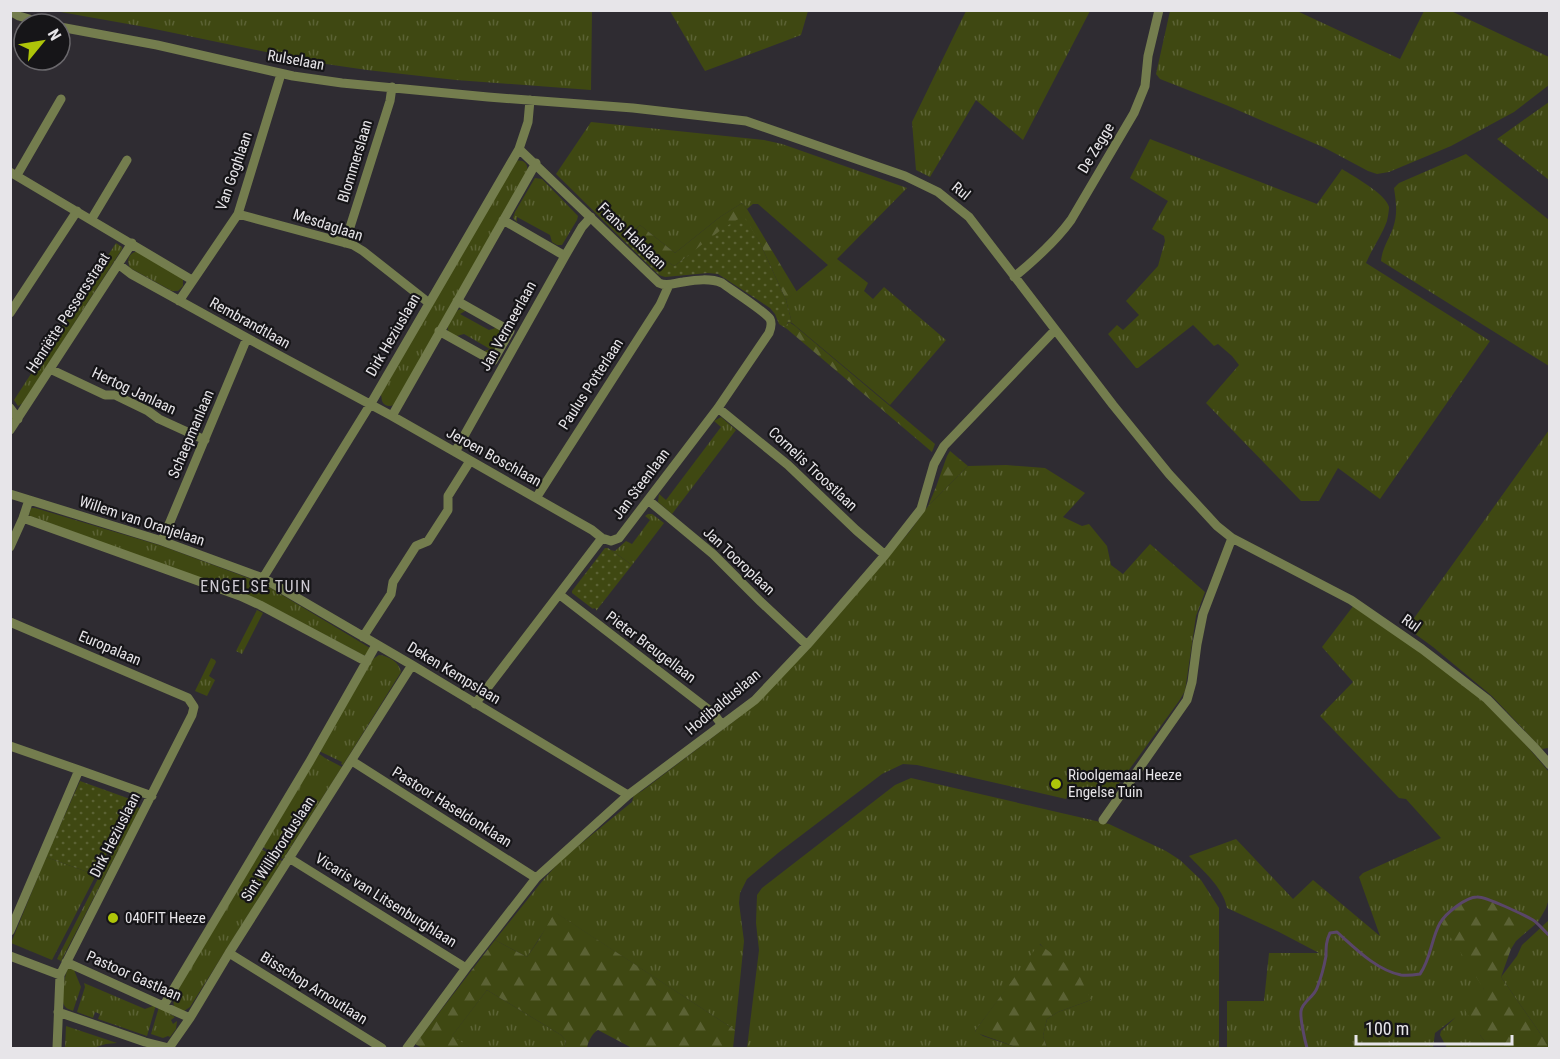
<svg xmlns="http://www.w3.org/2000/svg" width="1560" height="1059" font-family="'Roboto Condensed',sans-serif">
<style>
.grass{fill:url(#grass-tufts)}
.forest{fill:url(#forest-firs)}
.park{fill:url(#park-dots)}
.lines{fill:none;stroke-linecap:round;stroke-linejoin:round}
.stream{stroke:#5a4669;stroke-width:3}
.street{stroke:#747d4e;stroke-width:9}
.poi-dot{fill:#aec509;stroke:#161518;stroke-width:2}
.labels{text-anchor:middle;stroke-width:4.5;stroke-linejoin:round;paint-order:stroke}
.street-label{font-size:15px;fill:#e7e5e9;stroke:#161518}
.poi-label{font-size:15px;fill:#e7e5e9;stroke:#161518;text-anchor:start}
.neighbourhood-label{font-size:16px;letter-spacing:1.5px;fill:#cfcbd3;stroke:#161518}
</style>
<defs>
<pattern id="grass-tufts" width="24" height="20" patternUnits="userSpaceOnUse" patternTransform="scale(1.5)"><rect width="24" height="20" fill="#3f4812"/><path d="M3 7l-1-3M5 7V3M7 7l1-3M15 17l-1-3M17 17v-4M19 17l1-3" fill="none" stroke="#5b6234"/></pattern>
<pattern id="forest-firs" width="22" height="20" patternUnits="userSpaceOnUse" patternTransform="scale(1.5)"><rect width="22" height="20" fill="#3f4812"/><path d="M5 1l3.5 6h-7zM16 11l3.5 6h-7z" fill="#5b6234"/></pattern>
<pattern id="park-dots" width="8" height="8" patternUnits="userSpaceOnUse" patternTransform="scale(1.5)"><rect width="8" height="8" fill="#3f4812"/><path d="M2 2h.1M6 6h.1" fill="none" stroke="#5b6234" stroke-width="1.8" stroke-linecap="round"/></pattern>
</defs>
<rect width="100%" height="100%" fill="#2f2c32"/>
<path class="grass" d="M 55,11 L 592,11 L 591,90 L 456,80 L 367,70 L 319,63 L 145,27 Z
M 670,11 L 808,11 L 801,35 L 705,71 Z
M 966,11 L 1090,11 L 1023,140 L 976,100 L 930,177 L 916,170 L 912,122 Z
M 1170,11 L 1297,11 L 1400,59 L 1424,11 L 1451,11 L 1549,57 L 1549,85 L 1514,112 L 1451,146 L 1389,172 L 1377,174 L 1368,171 L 1325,148 L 1226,105 L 1160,79 L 1156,74 Z
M 1549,102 L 1549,180 L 1497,139 Z
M 591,122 L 764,140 L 782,144 L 907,188 L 837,259 L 868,283 L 864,291 L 873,299 L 884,287 L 946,340 L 890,405 L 792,323 L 786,300 L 828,265 L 758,204 L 753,204 L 747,209 L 742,203 L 720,217 L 675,253 L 640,225 L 624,241 L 556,174 Z
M 1150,139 L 1317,204 L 1342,169 C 1353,176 1386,194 1389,207 C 1389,210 1388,217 1387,221 C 1382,235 1372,249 1366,263 L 1490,341 L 1380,499 L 1338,468 L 1319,501 L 1301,501 L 1206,403 L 1239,365 L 1232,356 L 1218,344 L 1214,346 L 1193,325 L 1138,368 L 1136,368 L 1108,334 L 1117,325 L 1123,330 L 1139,315 L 1126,301 L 1158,266 L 1165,241 L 1164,236 L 1152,229 L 1168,201 L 1130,178 Z
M 1466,154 L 1549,220 L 1549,366 L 1381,261 C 1382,249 1389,239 1393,228 C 1398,214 1396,202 1394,188 L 1399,183 Z
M 516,161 C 523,159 529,164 527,171 L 394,405 C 389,407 384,406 382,401 L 381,394 Z
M 535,178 L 542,179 L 578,216 L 577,220 L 562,245 L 557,245 L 552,242 L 550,235 L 517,217 L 517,222 L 513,218 L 515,212 Z
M 116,243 L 122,247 L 122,249 L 23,403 L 18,406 L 14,400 Z
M 135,252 L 138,252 L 183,279 L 183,286 L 178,291 L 172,291 L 130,268 C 127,262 127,255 135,252 Z
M 464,308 L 467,310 L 460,314 L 489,330 L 499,327 L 504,336 L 495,352 L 489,355 L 482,352 L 490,349 L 464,334 L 453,337 L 448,332 C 446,322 454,309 464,308 Z
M 721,417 L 736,430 L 672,514 L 658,502 L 659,494 L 666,500 L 721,427 L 714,421 Z
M 1549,430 L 1550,746 L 1548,748 L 1542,749 L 1492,696 L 1433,647 L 1407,628 Z
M 1006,465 L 1045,468 L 1085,493 L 1063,517 L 1082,526 L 1089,524 L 1107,546 L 1111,565 L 1123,574 L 1150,544 L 1205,592 L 1196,616 L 1185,691 L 1179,701 L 1110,796 L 1074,789 L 1070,790 L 1066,799 L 917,765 L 903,764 L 882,774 L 778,853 L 747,879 L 740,893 L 739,903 L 744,941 L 735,1030 L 556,913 L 527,957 L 495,940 L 544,879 L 562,859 L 632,802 L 634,795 L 642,791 L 738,718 L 809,649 L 910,531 L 928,506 L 968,466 Z
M 31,508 L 35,508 L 162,546 L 251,579 L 269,587 L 370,648 L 367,655 L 363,655 L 263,602 L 30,516 L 29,515 Z
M 648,514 L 652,514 L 664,523 L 632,565 L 611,550 L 615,551 L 626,541 L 632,544 L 650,520 L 645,516 Z
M 1354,605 L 1399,636 L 1481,699 L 1521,739 L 1549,772 L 1549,899 L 1546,908 L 1538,922 C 1517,912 1495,897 1472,898 L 1484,990 L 1480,1035 L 1490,1048 L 1447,1048 L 1440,1035 L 1441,1031 L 1456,1017 L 1435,1033 L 1433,1048 L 1227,1048 L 1227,1001 L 1264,1001 L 1269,953 L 1319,953 L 1279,932 L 1227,908 C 1223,887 1203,871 1189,856 L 1236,839 L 1293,899 L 1313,880 L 1380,936 L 1359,877 L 1363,873 L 1441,838 L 1406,799 L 1399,798 L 1320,716 L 1353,682 L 1322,647 Z
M 257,610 L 263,613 L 242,654 L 236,651 Z
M 379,655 C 389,656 399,662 401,672 L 343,765 L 341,764 L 342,762 L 319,751 L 373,659 Z
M 211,658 L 215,660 L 216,662 L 209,676 L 215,680 L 207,696 L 195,691 Z
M 318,753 L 325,758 L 342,767 L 283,859 L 263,847 Z
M 911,778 L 1109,824 L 1166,851 L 1180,860 L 1201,880 L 1219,908 L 1219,1048 L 1047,1048 L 1043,1036 L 1047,1019 L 1058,1012 L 1091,1000 L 1040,944 L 975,1031 L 983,1036 L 1019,1048 L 747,1048 L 759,950 L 756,923 L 757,895 L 762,888 L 895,785 Z
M 135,806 L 140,808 L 61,961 L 57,959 Z
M 261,849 L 282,861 L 190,1007 L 184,1011 L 174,1007 L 173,998 Z
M 46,857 L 96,875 L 52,960 L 11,943 Z
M 1549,920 L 1549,1046 L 1501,977 L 1517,956 L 1522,945 Z
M 68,968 L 74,970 L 81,987 L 73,1011 C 69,1009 66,1009 64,1005 C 60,997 65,975 68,968 Z
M 84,983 L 145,1009 L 156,1005 L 147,1036 L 98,1019 L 100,1014 L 95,1012 L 93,1018 L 77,1012 L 85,987 Z
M 487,990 L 561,1035 L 566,1041 L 564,1048 L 471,1048 L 451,1037 Z
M 159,1007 L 175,1017 L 171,1020 L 173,1024 L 177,1021 L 176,1029 L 170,1037 L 168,1036 L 163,1038 L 151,1034 Z
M 66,1026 L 117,1043 L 106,1044 L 93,1048 L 65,1048 Z"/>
<path class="forest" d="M 742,203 L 747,209 L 797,292 L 786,300 L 760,243 L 743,217 L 674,266 L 665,260 L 634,232 L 640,225 L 675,253 L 720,217 Z
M 789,322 L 795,326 L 935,444 L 932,452 L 787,329 L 785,326 Z
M 950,451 L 968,466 L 928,506 L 936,487 L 947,456 Z
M 1472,898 C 1495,897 1517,912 1538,922 L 1516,941 L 1511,949 L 1501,977 L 1549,1046 L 1549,1048 L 1490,1048 L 1480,1035 L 1465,1010 L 1484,989 L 1442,924 C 1448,908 1456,904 1472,898 Z
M 555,912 L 735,1030 L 733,1048 L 632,1048 L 598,1030 C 592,1033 588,1042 587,1048 L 564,1048 L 566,1041 L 561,1035 L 487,990 L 452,1036 L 471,1048 L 422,1048 L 415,1044 L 495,940 L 527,957 L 538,941 Z
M 1039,944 L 1078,973 L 1091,1000 L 1058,1012 L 1047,1019 L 1043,1036 L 1047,1048 L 1019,1048 L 977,1033 L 975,1031 Z"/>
<path class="park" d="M 744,216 L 760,243 L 786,300 L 792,323 L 788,322 L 786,326 L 787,329 L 779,324 L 775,314 L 770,308 L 718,274 L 708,273 L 665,277 L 659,275 L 624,241 L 634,232 L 665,260 L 674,266 C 697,250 718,229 744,216 Z
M 605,548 L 608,548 L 632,565 L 596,611 L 596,609 L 594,608 L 593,609 L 572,593 L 572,591 Z
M 80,781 L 130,799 L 132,804 L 96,875 L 46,857 Z"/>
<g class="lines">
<path class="stream" d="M 1307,1048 C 1305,1041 1300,1019 1301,1011 C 1302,1002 1314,997 1317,988 C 1321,978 1324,967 1326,956 C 1326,947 1326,941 1330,933 L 1337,932 C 1355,948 1376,970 1401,975 C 1407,976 1414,975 1420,974 C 1431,959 1431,939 1440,923 C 1446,913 1466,897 1477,897 C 1485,896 1524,915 1533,920 C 1539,924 1544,931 1550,936"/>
<path class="street" d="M 10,11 L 19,16 L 46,24
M 60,27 L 157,45 L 293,76 L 342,83 L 488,97 L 633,108 L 746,121 L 905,176 L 938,192 L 969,217 L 1113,405 L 1169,474 L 1217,526 L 1232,538 L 1351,600 L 1422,649 L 1487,699 L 1535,748 L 1550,765
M 10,172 L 192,280
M 17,175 L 61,99
M 238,214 L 353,245 L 363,251 L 429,303
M 91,220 L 127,160
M 503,220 L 565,256
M 345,243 L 390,101 L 392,87
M 118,264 L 131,274 L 247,338 L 392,416 L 592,530 L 602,538
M 1014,277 C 1036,259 1055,242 1071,220 L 1134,113 L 1145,86 L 1148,56 L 1159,10
M 179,301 L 238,214 L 281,74
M 10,313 L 77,211
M 439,331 L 493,361 L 510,331 L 457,301
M 50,369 L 105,395 L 115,395 L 148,411 L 159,419 L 205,440
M 10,408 L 18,419
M 718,408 L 788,465 L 856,530 L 885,555
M 392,416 L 536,163
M 10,430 L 132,243
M 455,452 L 565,256 L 582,227 L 591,217
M 10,494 L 162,541 L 263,578 L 412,665 L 628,795
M 536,498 L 660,305 L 669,285
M 648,500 L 713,554 L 761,602 L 807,645
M 23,518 L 240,596 L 260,605 L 367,662
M 162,541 L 247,338
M 10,547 L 23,518 L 29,500
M 263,578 L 370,405 L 519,149 L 528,122 L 530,100
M 560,595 L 713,713 L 722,725
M 10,622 L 188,698 L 194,707 L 192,715 L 60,975 L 57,1048
M 363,637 L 391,594 L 393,582 L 416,546 L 428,541 L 448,510 L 448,496 L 470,461
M 475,704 L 602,538 L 611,541 L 619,538 L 718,408 L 769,333 C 771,328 772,323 770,319 C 766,312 730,289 722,283 C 710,278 696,280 683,282 C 674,283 667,287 659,283 L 519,149
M 10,746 L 79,770
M 352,761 L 536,878
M 1103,820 L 1187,700 L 1192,682 L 1197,644 L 1203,614 L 1232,538
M 289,858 L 466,968
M 10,931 L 79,770 L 152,796
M 229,953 L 382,1048
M 10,956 L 60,975
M 66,962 L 190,1018
M 164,1005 L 310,761 L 376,645
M 58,1012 L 145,1042 L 169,1048
M 169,1048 L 190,1018 L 229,953 L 412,665
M 407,1048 L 466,968 L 536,878 L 628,795 L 755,700 L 807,645 L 885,555 L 921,509 L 934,464 L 944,446 L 1055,330"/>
</g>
<g class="poi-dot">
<circle cx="1056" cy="784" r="6"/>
<circle cx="113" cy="918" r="6"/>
</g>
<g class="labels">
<g class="street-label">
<text transform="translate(296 60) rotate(10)" y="5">Rulselaan</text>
<text transform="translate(1096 148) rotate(-59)" y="5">De Zegge</text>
<text transform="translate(355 161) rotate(-73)" y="5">Blommerslaan</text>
<text transform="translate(234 171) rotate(-71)" y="5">Van Goghlaan</text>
<text transform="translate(961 191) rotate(39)" y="5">Rul</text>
<text transform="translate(328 225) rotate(18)" y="5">Mesdaglaan</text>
<text transform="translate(632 236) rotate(44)" y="5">Frans Halslaan</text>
<text transform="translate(68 313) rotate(-57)" y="5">Henriëtte Pessersstraat</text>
<text transform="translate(250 323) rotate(29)" y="5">Rembrandtlaan</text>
<text transform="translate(508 326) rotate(-61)" y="5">Jan Vermeerlaan</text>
<text transform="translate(393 335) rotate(-60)" y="5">Dirk Heziuslaan</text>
<text transform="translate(591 384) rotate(-57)" y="5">Paulus Potterlaan</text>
<text transform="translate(134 391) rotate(25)" y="5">Hertog Janlaan</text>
<text transform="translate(191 434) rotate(-67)" y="5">Schaepmanlaan</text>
<text transform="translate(494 457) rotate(29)" y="5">Jeroen Boschlaan</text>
<text transform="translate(813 469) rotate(43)" y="5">Cornelis Troostlaan</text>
<text transform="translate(641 484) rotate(-53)" y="5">Jan Steenlaan</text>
<text transform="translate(142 521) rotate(18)" y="5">Willem van Oranjelaan</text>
<text transform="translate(739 561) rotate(43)" y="5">Jan Tooroplaan</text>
<text transform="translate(1411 623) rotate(35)" y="5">Rul</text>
<text transform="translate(651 647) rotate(37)" y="5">Pieter Breugellaan</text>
<text transform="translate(110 648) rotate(23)" y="5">Europalaan</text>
<text transform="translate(454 673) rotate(31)" y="5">Deken Kempslaan</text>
<text transform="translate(723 702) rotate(-40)" y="5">Hodibalduslaan</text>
<text transform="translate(452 807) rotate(32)" y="5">Pastoor Haseldonklaan</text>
<text transform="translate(115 835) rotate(-63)" y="5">Dirk Heziuslaan</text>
<text transform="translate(278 849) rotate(-57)" y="5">Sint Willibrorduslaan</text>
<text transform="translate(386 900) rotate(32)" y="5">Vicaris van Litsenburghlaan</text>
<text transform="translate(134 976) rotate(24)" y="5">Pastoor Gastlaan</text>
<text transform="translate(314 988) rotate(32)" y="5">Bisschop Arnoutlaan</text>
</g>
<g class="poi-label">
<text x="1068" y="780">Rioolgemaal Heeze<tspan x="1068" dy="17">Engelse Tuin</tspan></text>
<text x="125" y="923">040FIT Heeze</text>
</g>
<g class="neighbourhood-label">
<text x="256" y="592">ENGELSE TUIN</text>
</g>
</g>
<rect width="1560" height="1059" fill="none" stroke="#e7e5e9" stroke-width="24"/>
<g transform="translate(42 42) rotate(60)"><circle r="28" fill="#161518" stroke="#6a686c" stroke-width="1.5"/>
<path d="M0-4.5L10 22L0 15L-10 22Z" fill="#aec509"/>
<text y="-9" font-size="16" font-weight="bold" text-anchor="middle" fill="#e7e5e9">N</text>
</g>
<path d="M1356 1035v9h156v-9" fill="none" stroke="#e7e5e9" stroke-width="3"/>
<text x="1365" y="1035" font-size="18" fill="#e7e5e9" stroke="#161518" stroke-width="4.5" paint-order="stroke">100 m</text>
</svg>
